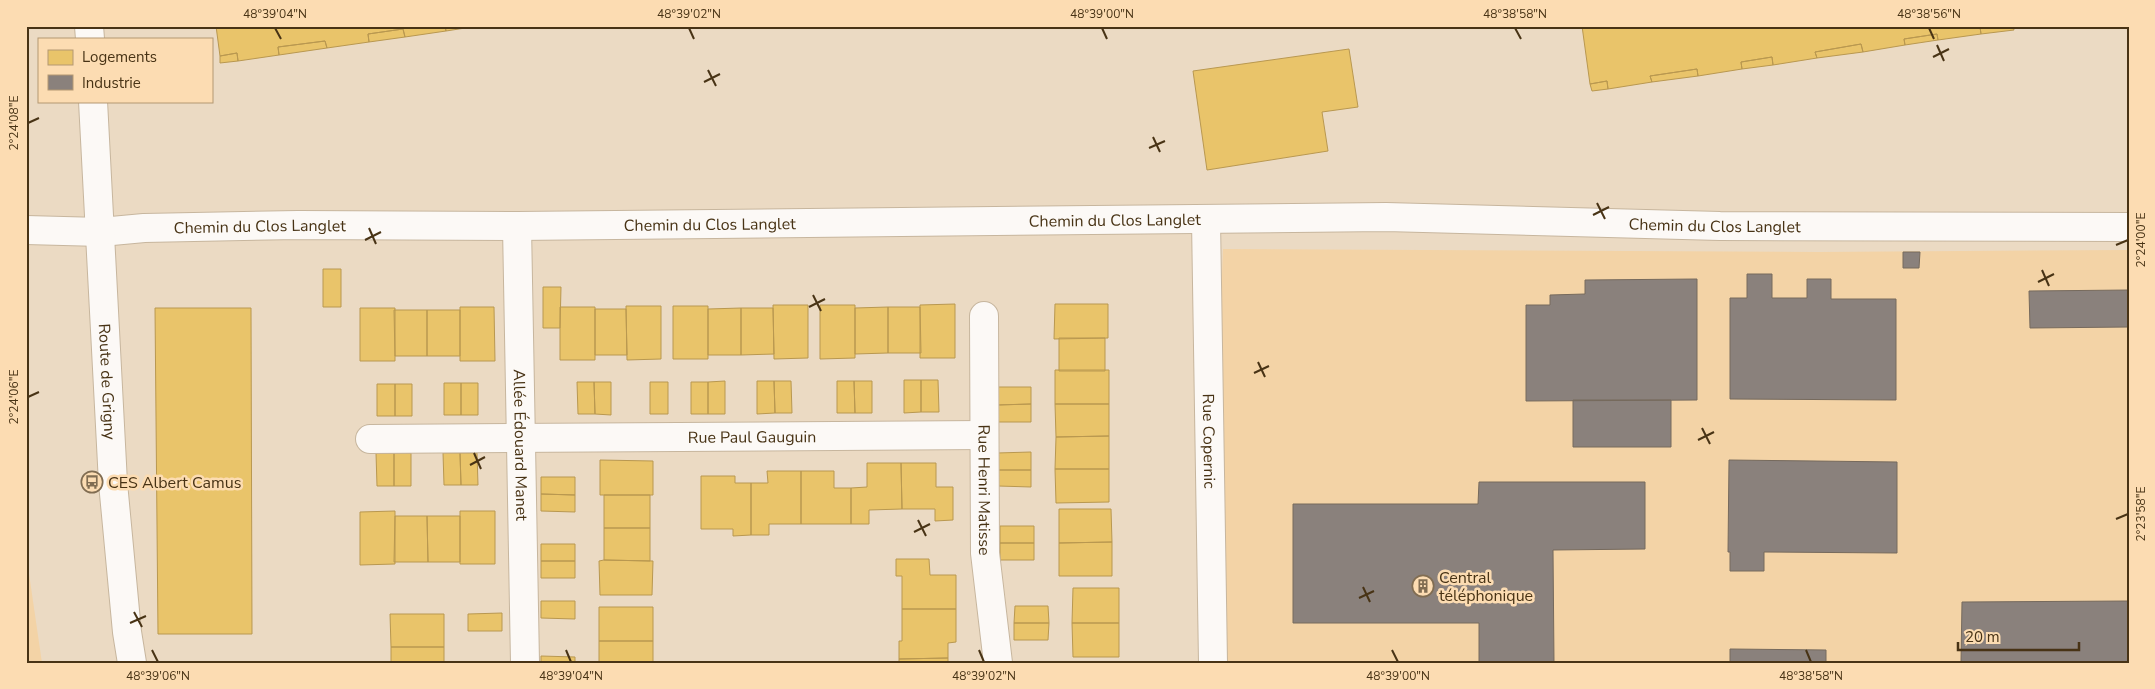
<svg xmlns="http://www.w3.org/2000/svg" width="2155" height="689" font-family="'Nunito Sans',sans-serif">
<style>
.built{fill:#f3d3a6}
.homes{fill:#e9c46a;stroke:#b99850}
.industry{fill:#8a817c;stroke:#766a5d}
.lines{fill:none;stroke-linecap:round;stroke-linejoin:round}
.minor-casing{stroke:#c7b69e;stroke-width:30}
.tertiary-casing{stroke:#c7b69e;stroke-width:30}
.minor{stroke:#fcf9f6;stroke-width:28}
.tertiary{stroke:#fcf9f6;stroke-width:28}
.ticks{fill:none;stroke:#483315;stroke-width:2}
.labels{text-anchor:middle;stroke-width:5;stroke-linejoin:round;paint-order:stroke}
.street-label{font-size:16px;fill:#483315;stroke:#fcdcb2}
.poi-label{font-size:16px;fill:#483315;stroke:#fcdcb2;text-anchor:start}
.neatline{fill:none;stroke:#483315;stroke-width:2}
.ticks-label{font-size:12px;text-anchor:middle;fill:#483315}
</style>
<rect width="100%" height="100%" fill="#ebdac3"/>
<path class="built" d="M 1223,249 L 1818,252 L 2129,250 L 2129,663 L 1207,663 Z
M 26,553 L 42,663 L 26,663 Z"/>
<path class="homes" d="M 216,26 L 445,26 L 446,31 L 405,37 L 403,29 L 368,34 L 369,42 L 327,48 L 325,41 L 278,47 L 279,55 L 238,61 L 237,53 L 220,56 Z
M 445,26 L 478,26 L 446,31 Z
M 1582,26 L 1988,26 L 1980,27 L 1981,34 L 1938,40 L 1937,34 L 1904,39 L 1905,45 L 1863,52 L 1861,44 L 1815,52 L 1817,58 L 1773,65 L 1772,57 L 1741,62 L 1742,69 L 1698,76 L 1697,69 L 1650,76 L 1652,82 L 1608,89 L 1607,81 L 1590,84 Z
M 1988,26 L 2013,26 L 2014,30 L 1981,34 L 1980,27 Z
M 403,29 L 405,37 L 369,42 L 368,34 Z
M 1937,34 L 1938,40 L 1905,45 L 1904,39 Z
M 325,41 L 327,48 L 279,55 L 278,47 Z
M 1861,44 L 1863,52 L 1817,58 L 1815,52 Z
M 1349,49 L 1358,107 L 1322,112 L 1328,151 L 1207,170 L 1193,71 Z
M 237,53 L 238,61 L 220,63 L 220,56 Z
M 1772,57 L 1773,65 L 1742,69 L 1741,62 Z
M 1697,69 L 1698,76 L 1652,82 L 1650,76 Z
M 1607,81 L 1608,89 L 1592,91 L 1590,84 Z
M 323,269 L 341,269 L 341,307 L 323,307 Z
M 543,287 L 561,287 L 560,328 L 543,328 Z
M 955,304 L 955,358 L 920,358 L 920,305 Z
M 1055,304 L 1108,304 L 1108,338 L 1054,339 Z
M 773,305 L 808,305 L 808,358 L 774,359 Z
M 820,305 L 855,305 L 855,358 L 820,359 Z
M 626,306 L 661,306 L 661,359 L 627,360 Z
M 673,306 L 708,306 L 708,359 L 673,359 Z
M 460,307 L 494,307 L 495,361 L 460,361 Z
M 560,307 L 595,307 L 595,360 L 560,360 Z
M 888,307 L 920,307 L 921,353 L 888,353 Z
M 888,307 L 888,353 L 855,354 L 855,308 Z
M 155,308 L 251,308 L 252,634 L 158,634 Z
M 360,308 L 395,308 L 395,361 L 360,361 Z
M 741,308 L 741,355 L 708,355 L 708,309 Z
M 741,308 L 773,308 L 774,354 L 741,355 Z
M 595,309 L 626,309 L 627,355 L 595,355 Z
M 394,310 L 427,310 L 427,356 L 395,356 Z
M 427,310 L 460,310 L 460,356 L 427,356 Z
M 1059,338 L 1105,338 L 1105,371 L 1059,371 Z
M 1055,370 L 1109,370 L 1109,404 L 1055,404 Z
M 904,380 L 921,380 L 921,412 L 904,413 Z
M 921,380 L 938,380 L 939,412 L 921,412 Z
M 725,381 L 725,414 L 708,414 L 708,382 Z
M 757,381 L 774,381 L 775,413 L 757,414 Z
M 774,381 L 791,381 L 792,413 L 775,413 Z
M 837,381 L 854,381 L 855,413 L 837,413 Z
M 854,381 L 872,381 L 872,413 L 855,413 Z
M 577,382 L 594,382 L 595,414 L 578,414 Z
M 594,382 L 611,382 L 611,415 L 595,414 Z
M 650,382 L 668,382 L 668,414 L 650,414 Z
M 691,382 L 708,382 L 708,414 L 691,414 Z
M 444,383 L 461,383 L 461,415 L 444,415 Z
M 461,383 L 478,383 L 478,415 L 461,415 Z
M 377,384 L 395,384 L 395,416 L 377,416 Z
M 395,384 L 412,384 L 412,416 L 395,416 Z
M 997,387 L 1031,387 L 1031,404 L 997,405 Z
M 1031,404 L 1031,422 L 997,422 L 997,405 Z
M 1055,404 L 1109,404 L 1109,436 L 1056,437 Z
M 1109,436 L 1109,469 L 1055,469 L 1056,437 Z
M 1031,452 L 1031,470 L 997,470 L 997,453 Z
M 376,453 L 394,453 L 394,486 L 377,486 Z
M 394,453 L 411,453 L 411,486 L 394,486 Z
M 443,453 L 460,453 L 461,485 L 444,485 Z
M 460,453 L 477,453 L 478,485 L 461,485 Z
M 600,460 L 653,461 L 653,495 L 600,495 Z
M 867,463 L 901,463 L 902,509 L 869,510 L 869,524 L 851,524 L 851,488 L 867,487 Z
M 901,463 L 936,463 L 936,487 L 953,487 L 953,520 L 935,521 L 935,509 L 902,509 Z
M 1055,469 L 1109,469 L 1109,502 L 1056,503 Z
M 997,470 L 1031,470 L 1031,487 L 998,486 Z
M 767,471 L 801,471 L 801,524 L 769,524 L 769,535 L 751,535 L 751,483 L 768,483 Z
M 801,471 L 834,471 L 834,488 L 851,488 L 851,524 L 801,524 Z
M 701,476 L 735,476 L 735,483 L 751,483 L 751,535 L 733,536 L 733,529 L 701,529 Z
M 541,477 L 575,477 L 575,495 L 541,494 Z
M 541,494 L 575,495 L 575,512 L 541,511 Z
M 604,495 L 650,495 L 650,528 L 604,528 Z
M 1059,509 L 1111,509 L 1112,542 L 1059,543 Z
M 395,511 L 395,564 L 360,565 L 360,512 Z
M 460,511 L 495,511 L 495,564 L 460,564 Z
M 395,516 L 427,516 L 428,562 L 394,562 Z
M 427,516 L 460,516 L 460,562 L 428,562 Z
M 1000,526 L 1034,526 L 1034,543 L 1000,543 Z
M 604,528 L 650,528 L 650,561 L 604,560 Z
M 1112,542 L 1112,576 L 1059,576 L 1059,543 Z
M 1000,543 L 1034,543 L 1034,560 L 1000,560 Z
M 541,544 L 575,544 L 575,561 L 541,561 Z
M 896,559 L 929,559 L 930,575 L 956,575 L 956,609 L 902,609 L 902,576 L 896,576 Z
M 604,560 L 653,561 L 652,595 L 600,595 L 599,561 Z
M 541,561 L 575,561 L 575,578 L 541,578 Z
M 1073,588 L 1119,588 L 1119,623 L 1072,623 Z
M 541,601 L 575,601 L 575,619 L 541,618 Z
M 1015,606 L 1048,606 L 1049,623 L 1014,623 Z
M 599,607 L 653,607 L 653,641 L 599,641 Z
M 902,609 L 956,609 L 956,642 L 948,643 L 948,658 L 899,659 L 899,641 L 902,641 Z
M 502,613 L 502,631 L 468,631 L 468,614 Z
M 390,614 L 444,614 L 444,647 L 391,647 Z
M 1014,623 L 1049,623 L 1048,640 L 1014,640 Z
M 1072,623 L 1119,623 L 1119,657 L 1073,657 Z
M 599,641 L 653,641 L 653,663 L 599,663 Z
M 391,647 L 444,647 L 444,663 L 391,663 Z
M 541,656 L 575,657 L 575,663 L 541,663 Z
M 948,658 L 948,663 L 899,663 L 899,659 Z"/>
<path class="industry" d="M 1903,252 L 1920,252 L 1919,268 L 1903,268 Z
M 1747,274 L 1772,274 L 1772,298 L 1807,298 L 1807,279 L 1831,279 L 1831,299 L 1896,299 L 1896,400 L 1730,399 L 1730,298 L 1747,298 Z
M 1697,279 L 1697,400 L 1526,401 L 1526,305 L 1550,305 L 1550,295 L 1585,294 L 1585,280 Z
M 2129,290 L 2129,327 L 2030,328 L 2029,291 Z
M 1573,400 L 1671,400 L 1671,447 L 1573,447 Z
M 1729,460 L 1897,462 L 1897,553 L 1764,552 L 1764,571 L 1730,571 L 1730,552 L 1728,552 Z
M 1479,482 L 1645,482 L 1645,549 L 1553,550 L 1554,663 L 1479,663 L 1479,623 L 1293,623 L 1293,504 L 1478,504 Z
M 2129,601 L 2129,663 L 1961,662 L 1962,602 Z
M 1730,649 L 1826,650 L 1826,663 L 1730,663 Z"/>
<g class="lines">
<g class="minor-casing">
<g id="minor">
<path id="s1" d="M 1206,220 L 1213,663"/>
<path id="s2" d="M 517,226 L 525,663"/>
<path id="s3" d="M 101,232 L 144,228 L 298,225 L 517,226 L 1386,217 L 1720,226 L 2129,227"/>
<path id="s4" d="M 984,316 L 985,553 L 998,663"/>
<path id="s5" d="M 370,439 L 984,435"/>
</g>
</g>
<g class="tertiary-casing">
<g id="tertiary">
<path d="M 89,26 L 90,39"/>
<path id="s6" d="M 93,101 L 113,483 L 127,632 L 132,663"/>
<path d="M 26,230 L 101,232"/>
</g>
</g>
<use href="#minor" class="minor"/>
<use href="#tertiary" class="tertiary"/>
</g>
<path class="ticks" d="M 275,28 L 281,39M 689,28 L 694,39M 1102,28 L 1107,39M 1515,28 L 1521,39M 1929,28 L 1934,39M 1937,45 L 1944,61M 1933,57 L 1949,49M 708,70 L 716,86M 704,82 L 720,74M 28,123 L 39,118M 1153,137 L 1160,152M 1149,148 L 1165,141M 1597,203 L 1605,219M 1593,215 L 1609,207M 369,228 L 376,244M 365,240 L 381,232M 2116,245 L 2128,240M 2042,270 L 2049,286M 2038,282 L 2054,274M 813,295 L 821,311M 809,307 L 825,299M 1258,362 L 1265,377M 1254,373 L 1269,366M 28,397 L 39,392M 1702,428 L 1710,444M 1698,440 L 1714,432M 474,453 L 481,469M 470,465 L 485,457M 2116,519 L 2128,514M 918,520 L 926,536M 914,532 L 930,524M 1363,587 L 1370,602M 1359,598 L 1374,591M 134,612 L 142,627M 130,623 L 146,616M 152,650 L 158,662M 566,650 L 571,662M 979,650 L 984,662M 1392,650 L 1398,662M 1806,650 L 1811,662"/>
<defs>
<g id="bus-ring" transform="scale(1.125)"><circle r="9.5" fill="#fcdcb2" stroke="#816d52" stroke-width="1.5"/><path d="M-5-6H5V4H4V6H2V4H-2V6H-4V4H-5ZM-3.5-4V0h7V-4ZM-3.5 1.2v1.5H-2V1.2ZM2 1.2v1.5H3.5V1.2Z" fill="#816d52"/></g>
<g id="building-ring" transform="scale(1.125)"><circle r="9.5" fill="#fcdcb2" stroke="#816d52" stroke-width="1.5"/><path d="M-4-6H4V6H1V3H-1V6H-4ZM-2.5-4.3h1.7v1.8h-1.7ZM.8-4.3h1.7v1.8H.8ZM-2.5-1h1.7V.8h-1.7ZM.8-1h1.7V.8H.8Z" fill="#816d52"/></g>
</defs>
<g fill-rule="evenodd">
<use href="#bus-ring" x="92" y="482"/>
<use href="#building-ring" x="1423" y="586"/>
</g>
<g class="labels">
<g class="street-label">
<text dy="6" stroke="none"><textPath href="#s3" startOffset="1014">Chemin du Clos Langlet</textPath></text>
<text dy="6" stroke="none"><textPath href="#s3" startOffset="609">Chemin du Clos Langlet</textPath></text>
<text dy="6" stroke="none"><textPath href="#s3" startOffset="1614">Chemin du Clos Langlet</textPath></text>
<text dy="6" stroke="none"><textPath href="#s3" startOffset="159">Chemin du Clos Langlet</textPath></text>
<text dy="6" stroke="none"><textPath href="#s6" startOffset="281">Route de Grigny</textPath></text>
<text dy="6" stroke="none"><textPath href="#s5" startOffset="382">Rue Paul Gauguin</textPath></text>
<text dy="6" stroke="none"><textPath href="#s1" startOffset="221">Rue Copernic</textPath></text>
<text dy="6" stroke="none"><textPath href="#s2" startOffset="219">Allée Édouard Manet</textPath></text>
<text dy="6" stroke="none"><textPath href="#s4" startOffset="174">Rue Henri Matisse</textPath></text>
</g>
<g class="poi-label">
<text x="108" y="488">CES Albert Camus</text>
<text x="1439" y="583">Central<tspan x="1439" dy="18">téléphonique</tspan></text>
</g>
</g>
<rect width="2155" height="689" fill="none" stroke="#fcdcb2" stroke-width="55"/>
<rect x="38" y="38" width="175" height="65" fill="#fcdcb2" stroke="#b49873"/>
<rect x="48" y="50" width="25" height="15" fill="#e9c46a" stroke="#b49873"/>
<text x="82" y="62" font-size="15" fill="#483315">Logements</text>
<rect x="48" y="75" width="25" height="15" fill="#8a817c" stroke="#b49873"/>
<text x="82" y="88" font-size="15" fill="#483315">Industrie</text>
<path d="M1958 642v8h121v-8" fill="none" stroke="#483315" stroke-width="2.5"/>
<text x="1965" y="642" font-size="15" fill="#483315" stroke="#fcdcb2" stroke-width="4" paint-order="stroke">20 m</text>
<rect x="28" y="28" width="2100" height="634" class="neatline"/>
<g class="ticks-label">
<text x="275" y="18">48°39'04"N</text>
<text x="689" y="18">48°39'02"N</text>
<text x="1102" y="18">48°39'00"N</text>
<text x="1515" y="18">48°38'58"N</text>
<text x="1929" y="18">48°38'56"N</text>
<text transform="translate(14 123) rotate(-90)" y="4">2°24'08"E</text>
<text transform="translate(2141 240) rotate(-90)" y="4">2°24'00"E</text>
<text transform="translate(14 397) rotate(-90)" y="4">2°24'06"E</text>
<text transform="translate(2141 514) rotate(-90)" y="4">2°23'58"E</text>
<text x="158" y="680">48°39'06"N</text>
<text x="571" y="680">48°39'04"N</text>
<text x="984" y="680">48°39'02"N</text>
<text x="1398" y="680">48°39'00"N</text>
<text x="1811" y="680">48°38'58"N</text>
</g>
</svg>
